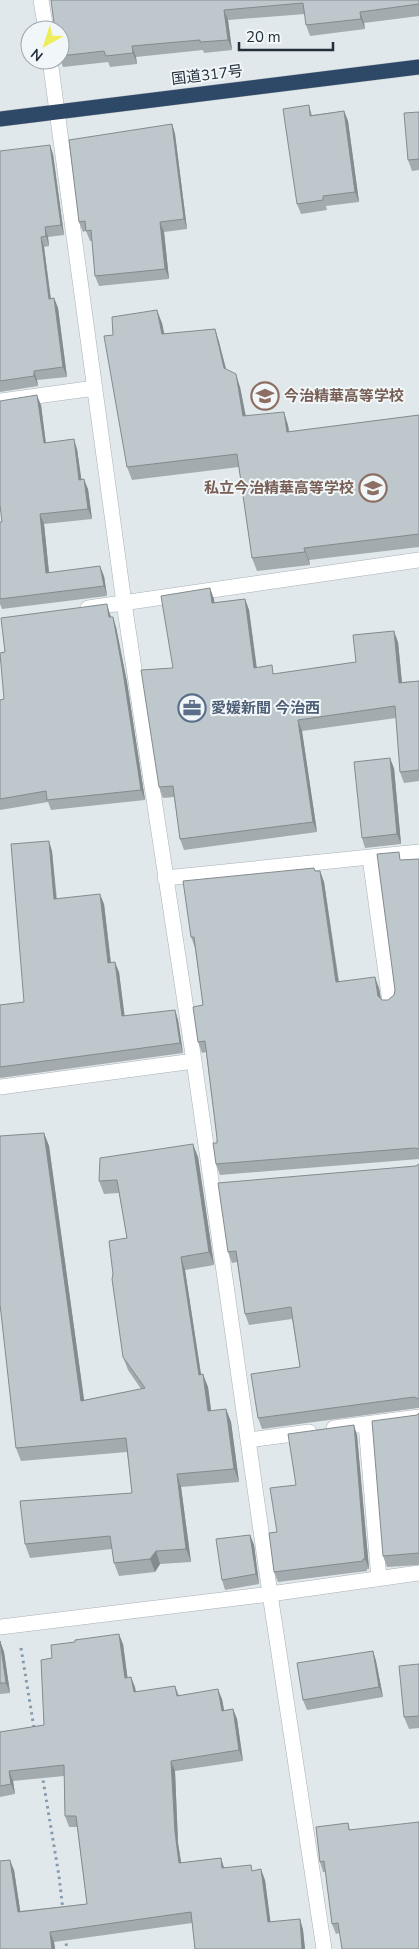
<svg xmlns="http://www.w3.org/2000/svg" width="419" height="1949" font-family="'Nunito Sans','Noto Sans JP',sans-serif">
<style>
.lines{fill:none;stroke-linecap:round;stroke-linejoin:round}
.minor-casing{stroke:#a8b0b6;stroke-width:16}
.highway-casing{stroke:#c1c5c8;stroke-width:16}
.path{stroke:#829bae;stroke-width:3;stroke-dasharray:2.5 4;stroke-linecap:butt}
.minor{stroke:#fff;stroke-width:15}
.highway{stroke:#2e4867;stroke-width:15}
.wall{fill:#a3abaf}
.shaded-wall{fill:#848b8f}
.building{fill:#bdc7cc;stroke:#848b8f}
.labels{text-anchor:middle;stroke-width:4;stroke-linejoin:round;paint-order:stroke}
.street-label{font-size:15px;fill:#222f3b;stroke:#f1f6f8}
.education-label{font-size:15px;font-weight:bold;fill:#785e54;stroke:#f1f6f8;text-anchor:start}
.service-label{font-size:15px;font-weight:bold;fill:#4e5e75;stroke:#f1f6f8;text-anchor:start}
</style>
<rect width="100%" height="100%" fill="#e1e8eb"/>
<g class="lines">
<g class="minor-casing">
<path id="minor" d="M 41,0 L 46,30
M 50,60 L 124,603 L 194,1061 L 270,1594 L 324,1949
M 0,401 L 95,388
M 88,608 L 419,560
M 370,858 L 390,1002
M 165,878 L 419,852
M 0,1087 L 194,1061
M 366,1424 L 379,1579
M 334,1428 L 419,1417
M 248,1440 L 309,1432
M 0,1627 L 270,1594 L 419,1573"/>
</g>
<g class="highway-casing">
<path id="highway" d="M 0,119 L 419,67"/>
</g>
<path class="path" d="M 21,1648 L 34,1728
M 42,1774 L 59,1876 L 63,1911
M 65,1937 L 67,1949"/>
<use href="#minor" class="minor"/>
<use href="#highway" class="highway"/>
</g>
<path class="wall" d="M 51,0 L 419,0 L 419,16 L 364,23 L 365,29 L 310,36 L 306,25 L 305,14 L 228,20 L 232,50 L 204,53 L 203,50 L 136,57 L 137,64 L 110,67 L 108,62 L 63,67 L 60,59 L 60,30 Z
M 309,105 L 312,115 L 344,111 L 348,121 L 359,202 L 326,206 L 327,210 L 301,214 L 297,204 Z
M 419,112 L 419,170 L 412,171 L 408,160 Z
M 172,124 L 175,134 L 187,229 L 164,232 L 169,279 L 99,286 L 95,276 L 92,241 L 90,241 L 86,231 L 83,232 L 79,222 Z
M 0,151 L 53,154 L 64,235 L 48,237 L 49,246 L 44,247 L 51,299 L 54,298 L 58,308 L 67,377 L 37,380 L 38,386 L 0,392 Z
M 162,323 L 164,334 L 215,329 L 219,342 L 226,369 L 240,387 L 246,416 L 288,425 L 289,432 L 419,415 L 419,547 L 309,560 L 310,565 L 257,571 L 252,558 L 239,467 L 132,480 L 127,467 L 113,335 Z
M 41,405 L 46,443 L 77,449 L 81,480 L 88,489 L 92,519 L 44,524 L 49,572 L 104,576 L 107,596 L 2,609 L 0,604 L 0,522 L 2,522 Z
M 210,588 L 214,603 L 245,599 L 249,610 L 257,668 L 275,674 L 356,662 L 398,642 L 402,682 L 419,681 L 419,781 L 404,783 L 400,772 L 396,718 L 302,731 L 317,832 L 184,850 L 180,839 L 174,797 L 163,798 L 159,787 L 173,668 Z
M 110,614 L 111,617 L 116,627 L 127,682 L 145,800 L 51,810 L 48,802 L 0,810 L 0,700 L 4,699 L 5,652 Z
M 394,768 L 401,844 L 365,848 L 362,838 Z
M 52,851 L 57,899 L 104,904 L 111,963 L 119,972 L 124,1016 L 175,1010 L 178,1020 L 183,1053 L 0,1078 L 0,1005 L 24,1002 Z
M 419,859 L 419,1159 L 220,1175 L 216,1164 L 217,1138 L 206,1052 L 202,1053 L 198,1042 L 203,1005 L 195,948 L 191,937 L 316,871 L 320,871 L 324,882 L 339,981 L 379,988 L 381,998 L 382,1000 L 388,1000 L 394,995 L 395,990 L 402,860 Z
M 44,1133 L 49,1146 L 84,1400 L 141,1389 L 128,1370 L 123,1357 L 127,1238 L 119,1193 L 104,1194 L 99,1181 L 198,1157 L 214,1265 L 185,1270 L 201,1374 L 208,1387 L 211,1411 L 226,1409 L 231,1422 L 239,1482 L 181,1487 L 191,1562 L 160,1564 L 155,1572 L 119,1576 L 114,1563 L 112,1549 L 30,1558 L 25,1544 L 132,1493 L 127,1452 L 21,1461 L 16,1448 Z
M 419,1164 L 419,1408 L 418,1408 L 262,1429 L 258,1418 L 300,1367 L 292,1319 L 249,1325 L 245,1314 L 237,1262 L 232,1263 L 228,1252 Z
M 419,1413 L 419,1565 L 387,1567 L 383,1556 L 417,1415 Z
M 357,1435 L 369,1569 L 367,1569 L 367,1571 L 278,1582 L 274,1572 L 296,1485 Z
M 250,1535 L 254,1545 L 259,1584 L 225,1590 L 222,1580 Z
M 0,1641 L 4,1652 L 10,1693 L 0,1694 Z
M 123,1644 L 127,1677 L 135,1687 L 136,1692 L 175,1686 L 179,1695 L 222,1699 L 224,1710 L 233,1709 L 237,1719 L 243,1761 L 175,1771 L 178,1843 L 181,1863 L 221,1858 L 224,1868 L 253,1871 L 265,1880 L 270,1922 L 300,1919 L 303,1930 L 305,1949 L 195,1949 L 192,1923 L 54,1942 L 55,1949 L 0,1949 L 14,1870 L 20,1911 L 87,1904 L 77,1827 L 69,1827 L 65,1816 L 64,1776 L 13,1781 L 15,1794 L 0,1797 L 0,1732 L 44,1725 L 52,1658 Z
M 373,1651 L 376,1661 L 383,1697 L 307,1710 L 303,1700 Z
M 419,1664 L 419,1728 L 409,1729 L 404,1717 Z
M 348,1823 L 350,1830 L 339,1933 L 336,1934 L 332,1924 L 326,1872 L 323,1872 L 320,1862 Z"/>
<path class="shaded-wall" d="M 224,10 L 228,20 L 232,50 L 228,40 Z
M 360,12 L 364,23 L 365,29 L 361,19 Z
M 132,46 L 136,57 L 137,64 L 133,53 Z
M 344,111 L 348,121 L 359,202 L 355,192 Z
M 172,124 L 175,134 L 187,229 L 184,219 Z
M 50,145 L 53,154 L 64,235 L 61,225 Z
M 160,222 L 164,232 L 169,279 L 165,269 Z
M 45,227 L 48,237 L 49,246 L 46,236 Z
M 41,237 L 44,247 L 52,309 L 49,299 Z
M 54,298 L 58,308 L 67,377 L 63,367 Z
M 157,310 L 162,323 L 167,347 L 162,334 Z
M 215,329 L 219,342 L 229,381 L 224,368 Z
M 34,371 L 37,380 L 38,386 L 34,376 Z
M 236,374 L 240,387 L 248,429 L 243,416 Z
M 37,395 L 41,405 L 47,453 L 44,443 Z
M 284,412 L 288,425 L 291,445 L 287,432 Z
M 74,439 L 77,449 L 83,490 L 79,480 Z
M 84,479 L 88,489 L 92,519 L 88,509 Z
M 40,514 L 44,524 L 50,583 L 46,573 Z
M 304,548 L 309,560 L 310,565 L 305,552 Z
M 100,566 L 104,576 L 107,596 L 104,586 Z
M 210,588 L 214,599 L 216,614 L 212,603 Z
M 245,599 L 249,610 L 258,679 L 254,668 Z
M 107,604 L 110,614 L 113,627 L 109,617 Z
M 113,617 L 116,627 L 127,682 L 145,800 L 141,790 Z
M 394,631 L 398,642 L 403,694 L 399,683 Z
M 298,720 L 302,731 L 317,832 L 313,822 Z
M 390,758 L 394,768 L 401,844 L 397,834 Z
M 49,841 L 52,851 L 57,909 L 54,899 Z
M 320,871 L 324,882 L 340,993 L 336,982 Z
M 100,894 L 104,904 L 112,973 L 108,963 Z
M 115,962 L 119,972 L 126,1026 L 122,1016 Z
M 375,977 L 379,988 L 382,1007 L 378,996 Z
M 175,1010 L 178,1020 L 183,1053 L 180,1043 Z
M 44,1133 L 49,1146 L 86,1414 L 81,1401 Z
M 193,1144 L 198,1157 L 214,1265 L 209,1252 Z
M 181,1257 L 185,1270 L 203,1388 L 199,1375 Z
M 203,1374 L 208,1387 L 213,1425 L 208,1411 Z
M 226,1409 L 231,1422 L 239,1482 L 234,1469 Z
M 354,1425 L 357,1435 L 369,1569 L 365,1559 Z
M 177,1474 L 181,1487 L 191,1562 L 186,1549 Z
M 250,1535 L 254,1545 L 259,1584 L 256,1574 Z
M 156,1551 L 160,1564 L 155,1572 L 150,1559 Z
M 119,1634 L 123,1644 L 129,1688 L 125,1678 Z
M 0,1641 L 4,1652 L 10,1693 L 6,1683 Z
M 373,1651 L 376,1661 L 383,1697 L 379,1687 Z
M 131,1677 L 135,1687 L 137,1703 L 134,1692 Z
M 218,1689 L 222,1699 L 226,1721 L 222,1711 Z
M 233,1709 L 237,1719 L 243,1761 L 239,1750 Z
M 171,1761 L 175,1771 L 178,1843 L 183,1874 L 179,1863 L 175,1832 Z
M 9,1771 L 13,1781 L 15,1794 L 11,1784 Z
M 221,1858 L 224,1868 L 222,1868 Z
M 10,1860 L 14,1870 L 22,1922 L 18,1912 Z
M 261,1869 L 265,1880 L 272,1933 L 268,1922 Z
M 300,1919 L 303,1930 L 305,1949 L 302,1949 Z
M 50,1932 L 54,1942 L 55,1949 L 52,1949 Z"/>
<path class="building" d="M 51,0 L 419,0 L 419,4 L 360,12 L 361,19 L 306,25 L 303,3 L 224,10 L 228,40 L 200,42 L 200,40 L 132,46 L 133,53 L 106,56 L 104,51 L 60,56 L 60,30 L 55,30 Z
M 309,105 L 310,116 L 344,111 L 355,192 L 323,196 L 323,200 L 297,204 L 283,109 Z
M 419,112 L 419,159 L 408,160 L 404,113 Z
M 172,124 L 184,219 L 160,222 L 165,269 L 95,276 L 91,230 L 86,231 L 85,221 L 79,222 L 69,140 Z
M 50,145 L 61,225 L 45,227 L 46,236 L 41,237 L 49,299 L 54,298 L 63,367 L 34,371 L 34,376 L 0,381 L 0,151 Z
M 157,310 L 162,334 L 215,329 L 224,368 L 236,374 L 243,416 L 284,412 L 287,432 L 419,415 L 419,534 L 304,548 L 305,552 L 252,558 L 237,454 L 127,467 L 104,336 L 113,335 L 112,317 Z
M 37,395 L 44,443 L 74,439 L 79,480 L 84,479 L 88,509 L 40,514 L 46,573 L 100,566 L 104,586 L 0,599 L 0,522 L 2,522 L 0,505 L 0,401 Z
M 210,588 L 212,603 L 245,599 L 254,668 L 272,665 L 273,674 L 356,662 L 353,635 L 394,631 L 399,683 L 419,681 L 419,770 L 400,772 L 395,706 L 298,720 L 313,822 L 180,839 L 173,786 L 159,787 L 141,670 L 173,668 L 161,596 Z
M 107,604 L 109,617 L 113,617 L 123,672 L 141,790 L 47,800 L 46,791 L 0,799 L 0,700 L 4,699 L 0,653 L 5,652 L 1,618 Z
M 390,758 L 397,834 L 362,838 L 354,762 Z
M 49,841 L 54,899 L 100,894 L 108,963 L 115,962 L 122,1016 L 175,1010 L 180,1043 L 0,1067 L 0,1005 L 24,1002 L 11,844 Z
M 399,852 L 400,860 L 419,859 L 419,1149 L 414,1148 L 216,1164 L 213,1143 L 217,1143 L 217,1138 L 205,1041 L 198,1042 L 193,1007 L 203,1005 L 194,937 L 191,937 L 183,881 L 314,868 L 315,871 L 320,871 L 336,982 L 375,977 L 378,996 L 382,1000 L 388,1000 L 394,995 L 395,990 L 377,854 Z
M 44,1133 L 81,1401 L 145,1388 L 123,1357 L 112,1279 L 113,1274 L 109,1241 L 127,1238 L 117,1180 L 99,1181 L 100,1158 L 193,1144 L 209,1252 L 181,1257 L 199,1375 L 203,1374 L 208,1411 L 226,1409 L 234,1469 L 177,1474 L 186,1549 L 156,1551 L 150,1559 L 114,1563 L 110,1536 L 25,1544 L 20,1501 L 132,1493 L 126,1438 L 16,1448 L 0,1304 L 0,1136 Z
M 419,1164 L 419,1399 L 414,1397 L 258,1418 L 251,1374 L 300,1367 L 291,1307 L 245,1314 L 236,1251 L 228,1252 L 218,1183 L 416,1166 Z
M 419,1413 L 419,1553 L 383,1556 L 372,1421 L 417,1415 Z
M 354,1425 L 365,1559 L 363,1559 L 363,1561 L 274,1572 L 269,1533 L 277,1532 L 270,1488 L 296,1485 L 288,1434 Z
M 250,1535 L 256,1574 L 222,1580 L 216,1539 Z
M 119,1634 L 125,1678 L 131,1677 L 134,1692 L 175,1686 L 177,1696 L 218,1689 L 222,1711 L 233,1709 L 239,1750 L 171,1761 L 175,1832 L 179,1863 L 221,1858 L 222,1868 L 251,1865 L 252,1871 L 261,1869 L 268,1922 L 300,1919 L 302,1949 L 195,1949 L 191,1912 L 50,1932 L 52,1949 L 0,1949 L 0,1861 L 10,1860 L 18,1912 L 87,1904 L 76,1816 L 65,1816 L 64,1765 L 9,1771 L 11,1784 L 0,1786 L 0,1732 L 44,1725 L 41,1660 L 52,1658 L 51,1645 L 75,1642 L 75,1640 Z
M 0,1641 L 6,1683 L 0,1683 Z
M 373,1651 L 379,1687 L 303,1700 L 297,1663 Z
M 419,1664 L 419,1716 L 404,1717 L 399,1666 Z
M 419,1822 L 419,1949 L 342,1949 L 338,1923 L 332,1924 L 324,1861 L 320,1862 L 316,1827 L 348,1823 L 349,1830 Z"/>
<defs>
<g id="school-ring" transform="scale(1.4375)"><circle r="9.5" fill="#f1f6f8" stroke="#8d6e63" stroke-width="1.5"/><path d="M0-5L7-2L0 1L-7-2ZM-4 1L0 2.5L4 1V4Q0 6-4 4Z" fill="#8d6e63"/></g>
<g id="office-ring" transform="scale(1.4375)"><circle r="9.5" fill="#f1f6f8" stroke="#5c6f8a" stroke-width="1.5"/><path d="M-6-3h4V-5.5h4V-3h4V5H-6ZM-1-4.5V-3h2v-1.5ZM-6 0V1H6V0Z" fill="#5c6f8a"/></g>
</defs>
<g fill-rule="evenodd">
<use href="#school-ring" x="265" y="396"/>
<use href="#school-ring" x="373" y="488"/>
<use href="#office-ring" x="192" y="708"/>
</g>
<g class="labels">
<g class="street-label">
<text transform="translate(207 75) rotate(-7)" y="5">国道317号</text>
</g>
<g class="education-label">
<text x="284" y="401">今治精華高等学校</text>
<text x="354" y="493" text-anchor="end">私立今治精華高等学校</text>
</g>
<g class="service-label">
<text x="211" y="713">愛媛新聞 今治西</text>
</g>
</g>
<g transform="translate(45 45) rotate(219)"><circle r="24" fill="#f1f6f8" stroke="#9ea6ac"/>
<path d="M0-4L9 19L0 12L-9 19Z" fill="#eeee5c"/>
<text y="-8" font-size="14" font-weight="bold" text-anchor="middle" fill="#222f3b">N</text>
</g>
<path d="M239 42v8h94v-8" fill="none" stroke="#222f3b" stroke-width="2.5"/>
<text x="246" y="42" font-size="15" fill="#222f3b" stroke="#f1f6f8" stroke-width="4" paint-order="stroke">20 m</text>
</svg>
